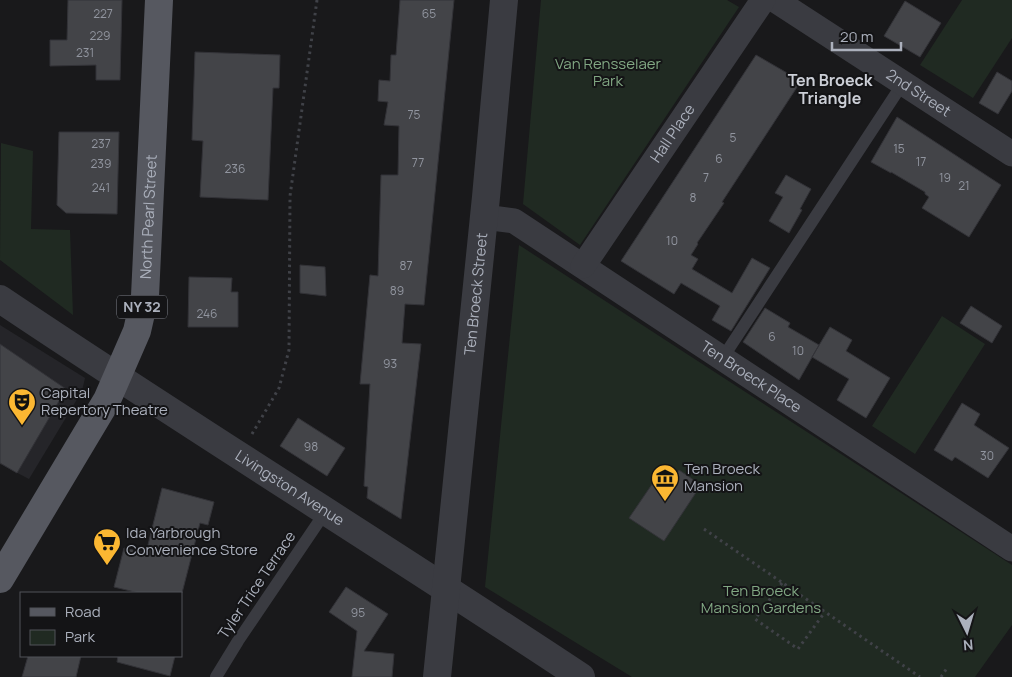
<svg xmlns="http://www.w3.org/2000/svg" width="1012" height="677" font-family="Manrope,sans-serif">
<style>
.built{fill:#252529}
.green{fill:#202a22}
.building{fill:#434448;stroke:#333338}
.lines{fill:none;stroke-linecap:round;stroke-linejoin:round}
.path{stroke:#404248;stroke-width:3;stroke-dasharray:2.5 4;stroke-linecap:butt}
.service{stroke:#3a3b41;stroke-width:12}
.minor{stroke:#3a3b41;stroke-width:25}
.tertiary{stroke:#3a3b41;stroke-width:28}
.primary{stroke:#565860;stroke-width:28}
.labels{text-anchor:middle;stroke-width:4;stroke-linejoin:round;paint-order:stroke}
.number-label{font-size:12px;fill:#91959f}
.shield{fill:#141416;stroke:#7e818a;stroke-width:1}
.shield-label{font-size:14px;font-weight:bold;fill:#abb0bc}
.park-label{font-size:15px;fill:#81a783;stroke:#141416}
.street-label{font-size:15px;fill:#abb0bc;stroke:#141416}
.poi-label{font-size:15px;fill:#abb0bc;stroke:#141416;text-anchor:start}
.neighbourhood-label{font-size:16px;font-weight:bold;fill:#cccfd7;stroke:#141416}
</style>
<rect width="100%" height="100%" fill="#19191b"/>
<path class="built" d="M 0,325 L 85,378 L 82,391 L 29,479 L 0,464 Z"/>
<path class="green" d="M 541,0 L 727,0 L 739,7 L 580,245 L 523,204 Z
M 962,0 L 1012,0 L 1012,38 L 973,98 L 920,65 Z
M 1,143 L 33,151 L 31,229 L 70,230 L 73,315 L 0,260 Z
M 519,245 L 1012,565 L 1012,625 L 975,677 L 632,677 L 485,587 Z
M 942,316 L 985,344 L 915,454 L 872,426 Z"/>
<path class="building" d="M 68,0 L 122,0 L 120,80 L 96,80 L 96,65 L 50,66 L 50,40 L 67,40 Z
M 400,0 L 454,0 L 424,305 L 405,304 L 402,343 L 421,344 L 401,519 L 367,498 L 368,487 L 364,486 L 370,384 L 360,384 L 370,275 L 378,276 L 381,175 L 398,175 L 399,126 L 384,125 L 388,102 L 378,101 L 379,80 L 390,81 L 391,55 L 396,55 Z
M 905,1 L 941,23 L 920,57 L 884,36 Z
M 195,52 L 280,55 L 279,88 L 273,88 L 268,200 L 200,197 L 203,141 L 192,140 Z
M 756,55 L 801,81 L 722,202 L 724,203 L 697,243 L 698,244 L 691,255 L 698,259 L 692,269 L 732,293 L 752,258 L 770,268 L 731,331 L 712,320 L 720,306 L 681,283 L 674,294 L 621,261 Z
M 997,72 L 1012,81 L 1012,91 L 998,114 L 979,103 Z
M 897,117 L 1001,185 L 969,237 L 922,208 L 929,197 L 925,194 L 925,192 L 891,172 L 891,173 L 871,162 Z
M 59,132 L 119,132 L 117,214 L 66,213 L 57,205 Z
M 786,175 L 811,189 L 800,209 L 802,210 L 789,233 L 769,221 L 783,197 L 775,193 Z
M 300,265 L 325,267 L 326,296 L 300,293 Z
M 189,277 L 232,278 L 231,292 L 238,292 L 238,327 L 188,327 Z
M 971,306 L 1002,326 L 992,343 L 960,323 Z
M 765,308 L 790,323 L 788,327 L 819,345 L 799,380 L 743,342 Z
M 830,327 L 852,340 L 846,351 L 890,378 L 866,418 L 837,400 L 849,379 L 812,357 Z
M 0,344 L 66,389 L 17,473 L 0,463 Z
M 962,403 L 980,414 L 974,425 L 1009,448 L 988,478 L 955,457 L 952,461 L 934,450 Z
M 298,418 L 345,448 L 327,476 L 280,446 Z
M 679,470 L 701,485 L 664,541 L 629,518 L 659,474 L 671,482 Z
M 162,488 L 214,502 L 208,525 L 200,523 L 182,593 L 139,593 L 114,587 L 124,548 L 146,553 Z
M 346,587 L 388,614 L 364,651 L 394,654 L 392,677 L 352,677 L 357,631 L 329,612 Z
M 28,656 L 81,656 L 76,677 L 22,677 Z
M 118,656 L 175,656 L 170,676 L 117,662 Z"/>
<g class="lines">
<path class="path" d="M 252,434 L 279,388 L 289,350 L 290,196 L 317,0
M 704,529 L 920,677
M 782,583 L 755,619 L 798,649 L 825,612
M 941,677 L 947,668"/>
<path class="service" d="M 722,359 L 903,83
M 216,677 L 238,641 L 326,511"/>
<g class="minor">
<path id="s1" d="M 775,0 L 1012,154"/>
<path id="s2" d="M 484,217 L 514,221 L 1012,549"/>
<path id="s3" d="M 583,266 L 763,0"/>
</g>
<g class="tertiary">
<path id="s4" d="M 0,299 C 192,428 388,549 581,677"/>
<path id="s5" d="M 437,677 L 486,197 L 504,0"/>
</g>
<path class="primary" id="s6" d="M 0,579 L 107,400 L 137,331 L 145,296 L 159,0"/>
</g>
<defs>
<g id="theatre-pin" transform="scale(1.4375)"><path d="M0 17L-7.5 6A9.5 9.5 0 1 1 7.5 6Z" fill="#fbb732" stroke="#141416"/><path d="M-5-5.5Q0-4 5-5.5V0Q5 5 0 6Q-5 5-5 0ZM-3.3-2.5H-1v1.5H-3.3ZM1-2.5H3.3v1.5H1ZM-2.8 1Q0 5.5 2.8 1Z" fill="#111"/></g>
<g id="museum-pin" transform="scale(1.4375)"><path d="M0 17L-7.5 6A9.5 9.5 0 1 1 7.5 6Z" fill="#fbb732" stroke="#141416"/><path d="M0-6L6-3V-2H-6V-3ZM-5-1h2V3h-2ZM-1-1h2V3h-2ZM3-1h2V3H3ZM-6 4H6V6H-6Z" fill="#111"/></g>
<g id="supermarket-pin" transform="scale(1.4375)"><path d="M0 17L-7.5 6A9.5 9.5 0 1 1 7.5 6Z" fill="#fbb732" stroke="#141416"/><path d="M-6-5.5h2.5l.6 2H6L4.5 2H-2.5L-4.4-4H-6ZM-1.5 3.2a1.3 1.3 0 1 0 .1 0ZM3 3.2a1.3 1.3 0 1 0 .1 0Z" fill="#111"/></g>
</defs>
<g fill-rule="evenodd">
<use href="#theatre-pin" x="22" y="402"/>
<use href="#museum-pin" x="665" y="478"/>
<use href="#supermarket-pin" x="107" y="542"/>
</g>
<g class="labels">
<g class="number-label">
<text x="103" y="18">227</text>
<text x="429" y="18">65</text>
<text x="100" y="40">229</text>
<text x="85" y="57">231</text>
<text x="414" y="119">75</text>
<text x="733" y="142">5</text>
<text x="101" y="148">237</text>
<text x="899" y="153">15</text>
<text x="719" y="163">6</text>
<text x="921" y="166">17</text>
<text x="418" y="167">77</text>
<text x="101" y="168">239</text>
<text x="235" y="173">236</text>
<text x="706" y="182">7</text>
<text x="945" y="182">19</text>
<text x="964" y="190">21</text>
<text x="101" y="192">241</text>
<text x="693" y="202">8</text>
<text x="672" y="245">10</text>
<text x="406" y="270">87</text>
<text x="397" y="295">89</text>
<text x="207" y="318">246</text>
<text x="772" y="341">6</text>
<text x="798" y="355">10</text>
<text x="390" y="368">93</text>
<text x="311" y="451">98</text>
<text x="987" y="460">30</text>
<text x="358" y="617">95</text>
</g>
<rect class="shield" x="117" y="295.5" width="50" height="23" rx="4"/>
<g class="shield-label">
<text x="142" y="312">NY 32</text>
</g>
<g class="park-label">
<text x="608" y="69">Van Rensselaer<tspan x="608" dy="17">Park</tspan></text>
<text x="761" y="596">Ten Broeck<tspan x="761" dy="17">Mansion Gardens</tspan></text>
</g>
<g class="street-label">
<text dy="5" stroke="none"><textPath href="#s1" startOffset="171">2nd Street</textPath></text>
<text dy="5" stroke="none"><textPath href="#s3" startOffset="160">Hall Place</textPath></text>
<text dy="5" stroke="none"><textPath href="#s6" startOffset="399">North Pearl Street</textPath></text>
<text dy="5" stroke="none"><textPath href="#s5" startOffset="385">Ten Broeck Street</textPath></text>
<text dy="5" stroke="none"><textPath href="#s2" startOffset="314">Ten Broeck Place</textPath></text>
<text dy="5" stroke="none"><textPath href="#s4" startOffset="346">Livingston Avenue</textPath></text>
<text transform="translate(257 585) rotate(-56)" y="5">Tyler Trice Terrace</text>
</g>
<g class="poi-label">
<text x="41" y="398">Capital<tspan x="41" dy="17">Repertory Theatre</tspan></text>
<text x="684" y="474">Ten Broeck<tspan x="684" dy="17">Mansion</tspan></text>
<text x="126" y="538">Ida Yarbrough<tspan x="126" dy="17">Convenience Store</tspan></text>
</g>
<g class="neighbourhood-label">
<text x="830" y="86">Ten Broeck<tspan x="830" dy="18">Triangle</tspan></text>
</g>
</g>
<rect x="20" y="592" width="162" height="65" fill="#141416" stroke="#505258"/>
<rect x="30" y="608" width="25" height="8" fill="#565860" stroke="#505258"/>
<text x="65" y="617" font-size="15" fill="#abb0bc">Road</text>
<rect x="30" y="630" width="25" height="15" fill="#202a22" stroke="#505258"/>
<text x="65" y="642" font-size="15" fill="#abb0bc">Park</text>
<g transform="translate(967 632) rotate(175)" stroke="#141416" stroke-width="4" paint-order="stroke">
<path d="M0-4L9 19L0 12L-9 19Z" fill="#abb0bc"/>
<text y="-8" font-size="14" font-weight="bold" text-anchor="middle" fill="#abb0bc">N</text>
</g>
<path d="M832 42v8h69v-8" fill="none" stroke="#abb0bc" stroke-width="2.5"/>
<text x="840" y="42" font-size="15" fill="#abb0bc" stroke="#141416" stroke-width="4" paint-order="stroke">20 m</text>
</svg>
